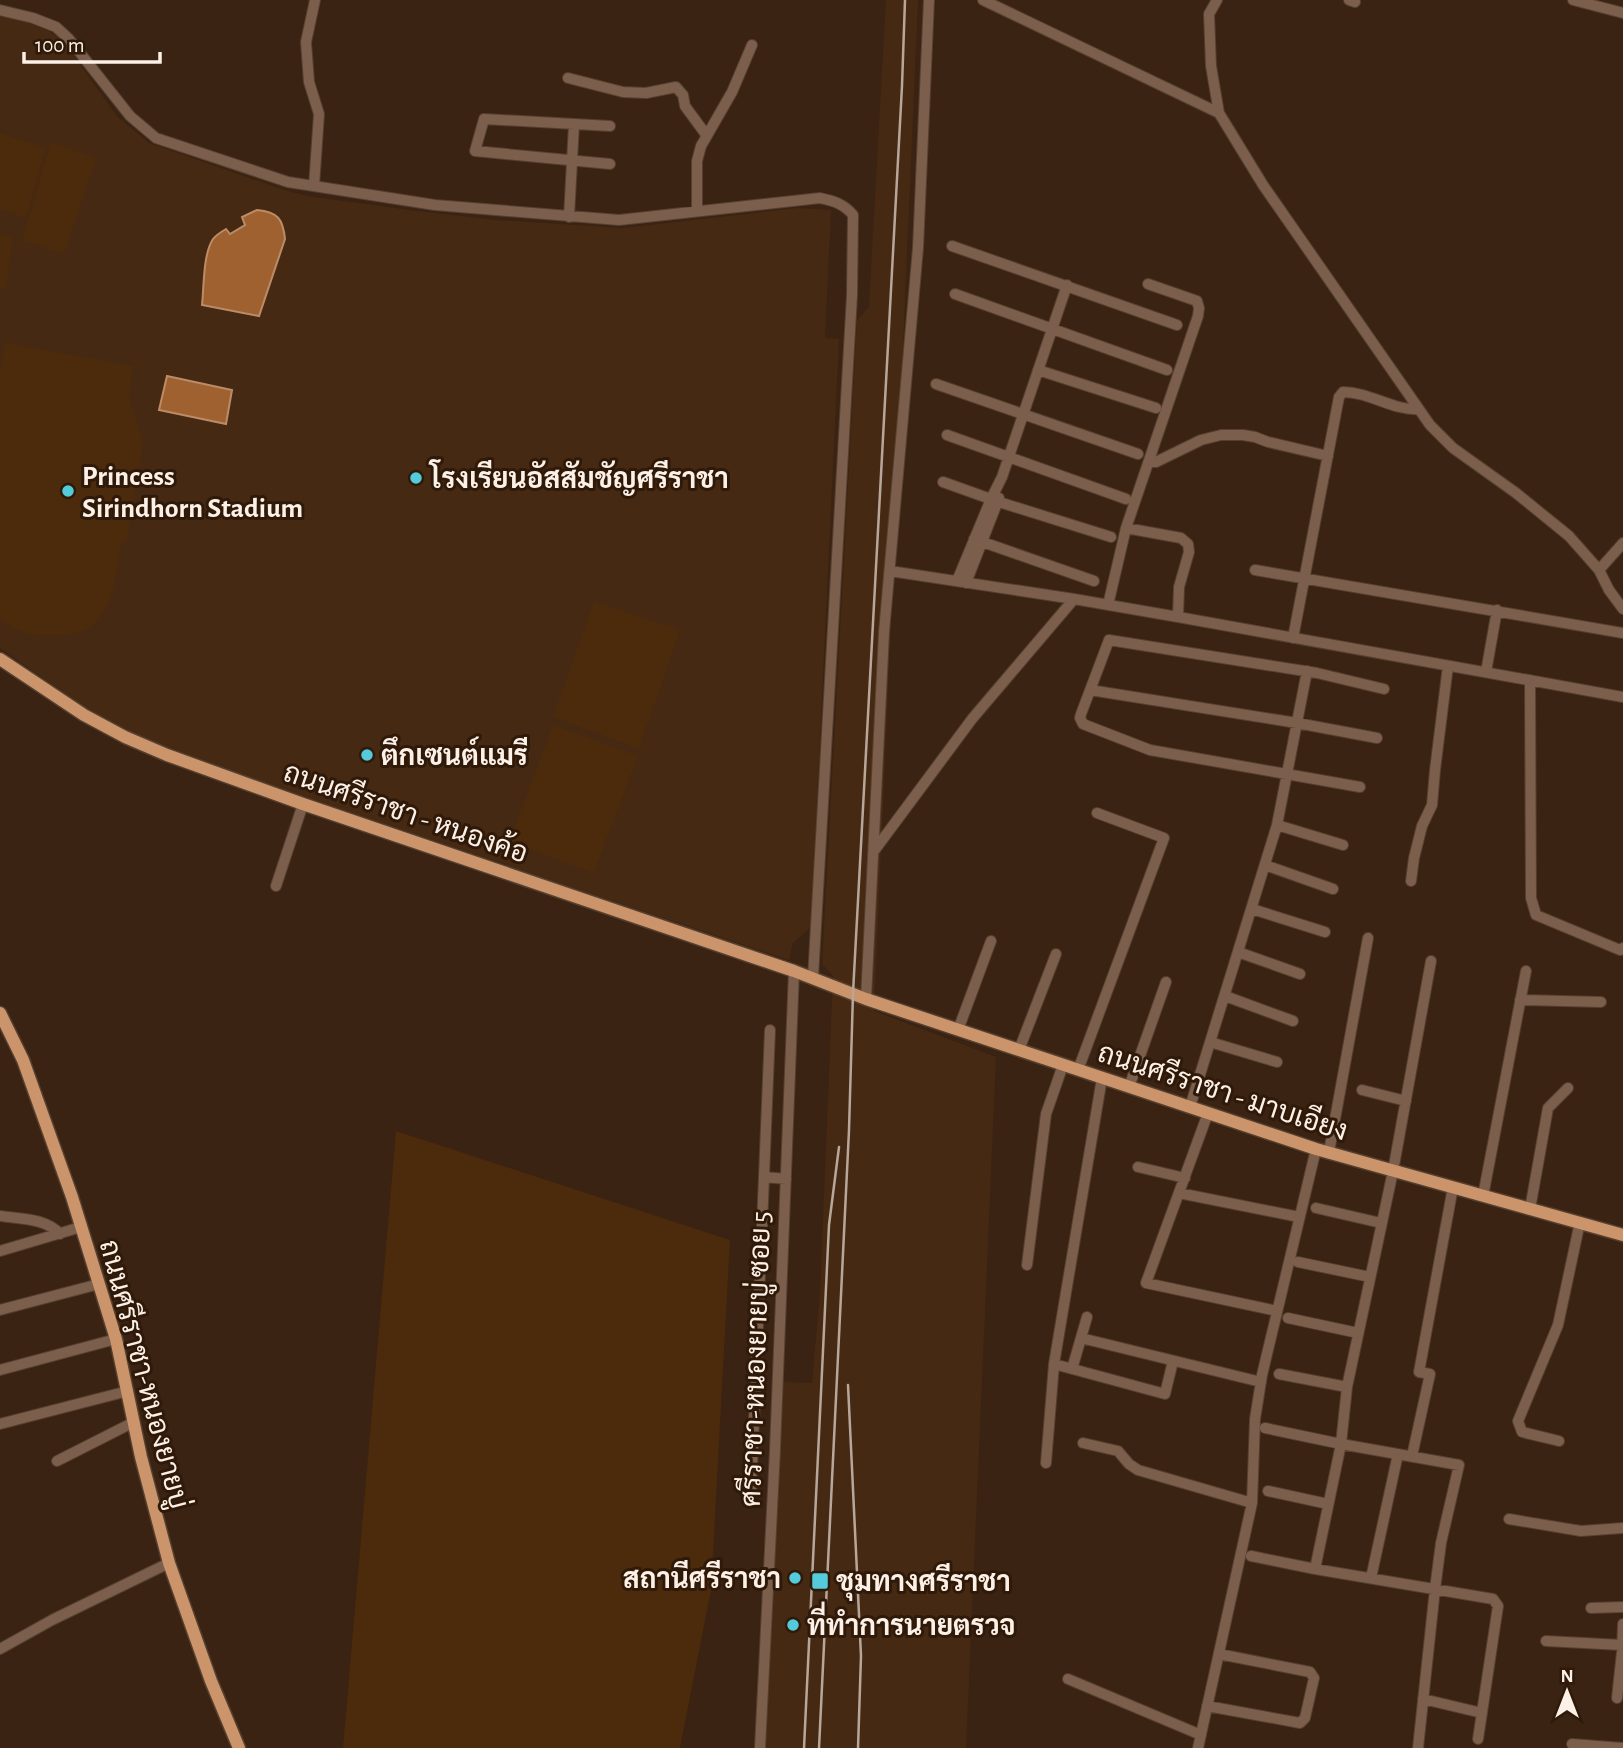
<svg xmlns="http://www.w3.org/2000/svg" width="1623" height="1748" font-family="'Alegreya Sans',Sarabun,sans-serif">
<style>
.built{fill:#462913}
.green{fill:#4c2a0c}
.water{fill:#9f6130;stroke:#bb8c67;stroke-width:2}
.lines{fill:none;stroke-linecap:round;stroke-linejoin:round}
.minor-casing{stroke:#554030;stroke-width:12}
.major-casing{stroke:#554030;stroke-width:15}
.minor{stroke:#7b5f4c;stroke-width:10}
.major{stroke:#cc946b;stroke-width:12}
.rail{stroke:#b7a79b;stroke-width:2.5}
.poi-dot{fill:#53cbda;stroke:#2f1908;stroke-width:2.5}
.labels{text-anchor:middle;stroke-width:6;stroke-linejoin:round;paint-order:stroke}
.poi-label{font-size:28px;font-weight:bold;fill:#fdf0e7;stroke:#2f1908;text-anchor:start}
.street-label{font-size:28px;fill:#fdf0e7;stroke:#2f1908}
</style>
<rect width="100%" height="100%" fill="#3a2312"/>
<path class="built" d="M 886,0 L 918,0 L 874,1011 L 996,1057 L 966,1748 L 765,1748 L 783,1382 L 812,1383 L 820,1292 L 833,976 L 822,964 L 857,320 L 869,307 Z
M 0,16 L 29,23 L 49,31 L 63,41 L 117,116 L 149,143 L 284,190 L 307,196 L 417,211 L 495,220 L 623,228 L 798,208 L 831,210 L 825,338 L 839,339 L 811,927 L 793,943 L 789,960 L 244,777 L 176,753 L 105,721 L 0,648 Z"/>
<path class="green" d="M 0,133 L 46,148 L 26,218 L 0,209 Z
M 51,142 L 96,158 L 64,254 L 22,240 Z
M 0,235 L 13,237 L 6,289 L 0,288 Z
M 5,343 L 134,366 L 129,395 L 143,442 L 127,542 L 122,541 C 116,571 115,618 82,631 C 75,634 63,635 55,635 C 29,636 21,633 0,619 L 0,372 Z
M 594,601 L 680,630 L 639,749 L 553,717 Z
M 553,725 L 638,756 L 594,873 L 509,842 Z
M 396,1131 L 730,1240 L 711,1590 L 680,1748 L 343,1748 Z"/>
<path class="water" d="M 257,210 C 278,212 283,219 285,239 L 259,316 L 202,305 C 204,287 203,254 213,239 C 216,235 221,232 226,229 L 230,234 L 245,225 L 242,217 Z
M 167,376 L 232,390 L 226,424 L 159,410 Z"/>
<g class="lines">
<g class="minor-casing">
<path id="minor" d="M 983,0 L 1219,113
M 1217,0 L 1209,14 L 1211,66 L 1219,113 L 1263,185 L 1430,425 L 1453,448 L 1516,493 L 1569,536 L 1599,570 L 1609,590 L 1623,609
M 1349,0 L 1355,2
M 1573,0 L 1623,13
M 0,10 L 33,18 L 56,27 L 69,39 L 130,116 L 156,138 L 288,182 L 435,205 L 619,220 L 820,198 C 834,201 844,204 853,215 L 852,295 L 813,978
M 568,78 L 623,92 L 646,93 L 676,87 L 683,95 L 685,106 L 707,136
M 610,164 L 475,151 L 484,119 L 610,126
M 314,186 L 319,114 L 309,82 L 306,42 L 315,0
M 697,211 L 697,161 L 701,146 L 732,92 L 752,45
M 569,217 L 574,124
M 952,246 L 1177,325
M 955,294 L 1167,370
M 1038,370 L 1156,408
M 936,384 L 1138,454
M 947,435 L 1126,499
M 1149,461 L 1156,462 L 1201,440 L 1221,435 L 1243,435 L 1255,437 L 1268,442 L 1328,456
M 943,482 L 999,502 L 1111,537
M 1126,528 L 1181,538 L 1188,544 L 1189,552 L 1179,587 L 1178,617
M 974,539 L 1094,581
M 1255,570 L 1623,633
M 1599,570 L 1623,543
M 890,571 L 1074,599 L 1178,617 L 1623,697
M 957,581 L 991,499 L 1002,477 L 1067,285
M 966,583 L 999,498
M 1108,605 L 1126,528 L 1198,316 L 1199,308 L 1197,301 L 1148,284
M 1293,638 L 1339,397 L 1343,392 C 1370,392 1393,411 1419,409
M 1486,672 L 1497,610
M 1530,680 L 1531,898 L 1536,915 L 1620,950 L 1623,948
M 1090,690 L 1297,723 L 1377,738
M 1360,787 L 1150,750 L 1083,724 L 1080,718 L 1081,714 L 1109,640 L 1317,673 L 1384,689
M 1277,825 L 1343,845
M 874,851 L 972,719 L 1074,599
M 1265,865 L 1333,889
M 1411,881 L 1414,858 L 1422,826 L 1432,805 L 1435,770 L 1448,666
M 276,886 L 303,804
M 1252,909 L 1325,932
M 1238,952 L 1300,974
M 1225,996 L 1293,1021
M 866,999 L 884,632 L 918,248 L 929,0
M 1520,1000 L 1601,1002
M 958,1030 L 991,941
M 1210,1042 L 1277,1062
M 1019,1050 L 1056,954
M 1078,1070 L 1164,838 L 1097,813
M 1129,1087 L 1166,982
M 1362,1090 L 1406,1101
M 1190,1107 L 1277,825 L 1307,671
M 1208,1113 L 1146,1283 L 1277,1311
M 1329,1152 L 1368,938
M 1138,1167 L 1185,1178
M 765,1177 L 786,1179
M 1179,1193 L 1299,1217
M 1483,1196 L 1526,971
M 1316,1208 L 1381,1223
M 1530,1209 L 1548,1108 L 1568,1088
M 0,1216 C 20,1219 46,1218 60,1234
M 0,1251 L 81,1227
M 1298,1262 L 1370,1277
M 1027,1265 L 1046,1114 L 1063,1065
M 0,1310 L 99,1284
M 1288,1318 L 1358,1333
M 1081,1338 L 1261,1382
M 1054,1364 L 1165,1394 L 1173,1361
M 1072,1369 L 1087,1317
M 0,1370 L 116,1339
M 1279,1374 L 1347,1387
M 0,1424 L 128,1391
M 1265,1428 L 1341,1444 L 1459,1465 L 1441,1543 L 1435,1589 L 1418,1748
M 1559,1441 L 1522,1432 L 1518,1421 L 1558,1325 L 1580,1222
M 1083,1443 L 1118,1451 L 1129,1464 L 1138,1470 L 1252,1503
M 1412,1456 L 1430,1374 L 1419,1372 L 1453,1187
M 57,1461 L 134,1422
M 1046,1463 L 1054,1364 L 1102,1078
M 1268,1491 L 1328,1504
M 751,1494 L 770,1030
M 1509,1519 L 1581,1531 L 1623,1528
M 1251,1556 L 1315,1569 L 1493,1599 L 1498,1606 L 1478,1739
M 1315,1569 L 1341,1444 L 1347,1387 L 1393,1171 L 1431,961
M 1371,1578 L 1398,1454
M 1591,1608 L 1623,1607
M 1546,1641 L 1622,1645
M 0,1649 L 52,1620 L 169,1563
M 1068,1679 L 1201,1735
M 1617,1698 L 1622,1652 L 1623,1624
M 1423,1699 L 1482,1713
M 1207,1706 L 1300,1723 L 1305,1718 L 1314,1678 L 1310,1672 L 1219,1654
M 1572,1744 L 1623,1748
M 760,1748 L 775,1450 L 794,971
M 1198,1748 L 1252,1503 L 1255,1419 L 1262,1375 L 1316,1149"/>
</g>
<g class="major-casing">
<path id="major" d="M 0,659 L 84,715 L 125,737 L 167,755 L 303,804 L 794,971 L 866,999 L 1316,1149 L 1623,1235
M 0,1013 L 23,1060 L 72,1197 L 116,1339 L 141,1457 L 169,1563 L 211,1681 L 239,1748"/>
</g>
<use href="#minor" class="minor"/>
<use href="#major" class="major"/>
<path class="rail" d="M 848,1385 L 861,1656 L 858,1748
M 804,1748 L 829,1225 L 839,1147
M 819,1748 L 849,1130 L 853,993 L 902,86 L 905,0"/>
</g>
<g class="poi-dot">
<circle cx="416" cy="478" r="7"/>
<circle cx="68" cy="491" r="7"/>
<circle cx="367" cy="755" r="7"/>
<circle cx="795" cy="1578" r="7"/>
<rect x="811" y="1572" width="18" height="18" rx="3.5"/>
<circle cx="793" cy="1625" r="7"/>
</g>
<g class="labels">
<g class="poi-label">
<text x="82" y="485">Princess<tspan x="82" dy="32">Sirindhorn Stadium</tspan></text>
<text x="430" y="488">โรงเรียนอัสสัมชัญศรีราชา</text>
<text x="381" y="765">ตึกเซนต์แมรี</text>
<text x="781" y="1588" text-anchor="end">สถานีศรีราชา</text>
<text x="836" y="1591">ชุมทางศรีราชา</text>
<text x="807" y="1635">ที่ทำการนายตรวจ</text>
</g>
<g class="street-label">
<text transform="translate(406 812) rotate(19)" y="10">ถนนศรีราชา - หนองค้อ</text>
<text transform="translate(1223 1091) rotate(18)" y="10">ถนนศรีราชา - มาบเอียง</text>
<text transform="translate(755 1359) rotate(-88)" y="10">ศรีราชา-หนองยายบู่ ซอย 5</text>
<text transform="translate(145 1374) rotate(75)" y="10">ถนนศรีราชา-หนองยายบู่</text>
</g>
</g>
<g transform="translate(1567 1692)" stroke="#2f1908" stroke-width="5" paint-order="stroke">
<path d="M0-5L12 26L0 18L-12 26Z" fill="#fdf0e7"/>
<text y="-10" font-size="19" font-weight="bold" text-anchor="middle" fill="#fdf0e7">N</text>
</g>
<path d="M24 52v10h136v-10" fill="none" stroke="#fdf0e7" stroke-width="3.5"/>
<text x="35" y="52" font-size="21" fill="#fdf0e7" stroke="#2f1908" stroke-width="5" paint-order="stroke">100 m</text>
</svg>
